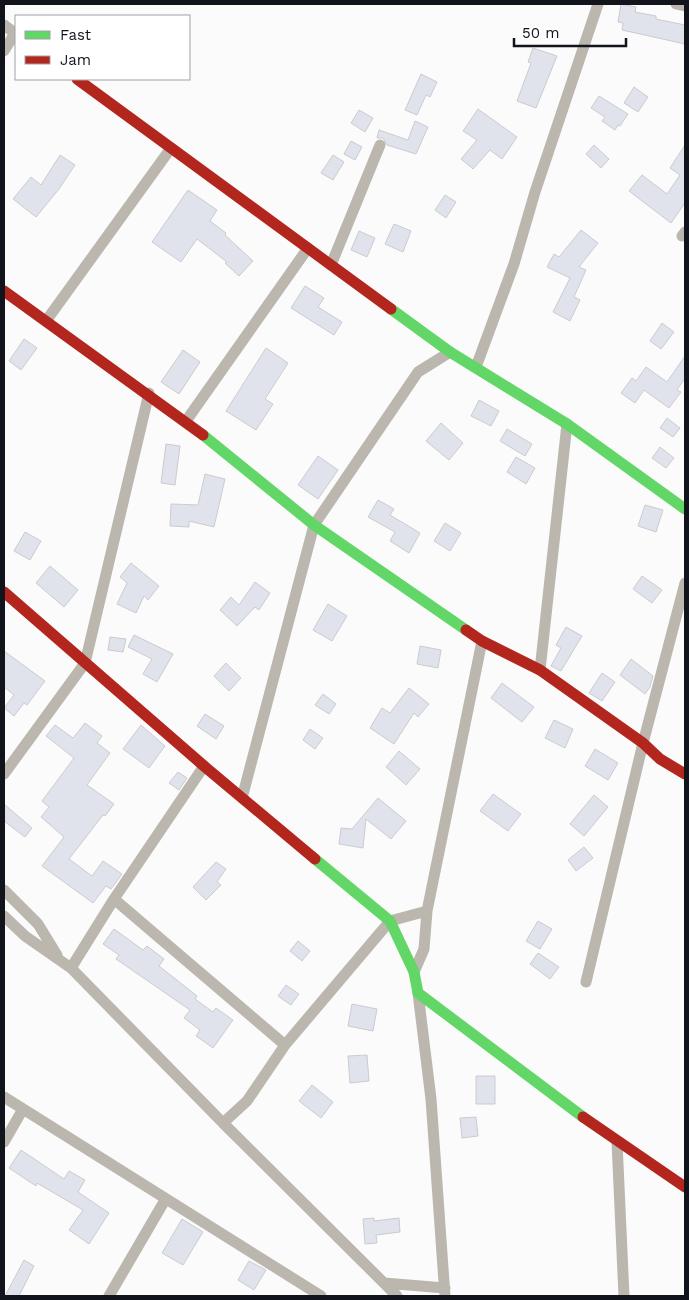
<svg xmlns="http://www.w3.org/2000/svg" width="689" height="1300" font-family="'Work Sans',sans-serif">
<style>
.building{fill:#e0e2ec;stroke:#cbccd0}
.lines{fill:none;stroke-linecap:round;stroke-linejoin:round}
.street{stroke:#bbb6ae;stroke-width:11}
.fast{stroke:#63d668;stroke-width:11}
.jam{stroke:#b3261e;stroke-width:11}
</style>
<rect width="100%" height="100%" fill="#fbfbfb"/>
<path class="building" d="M 621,4 L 636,7 L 635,12 L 656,16 L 656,19 L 685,25 L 685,44 L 622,30 L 623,23 L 618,22 Z
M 533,48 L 557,56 L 536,108 L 517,101 L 531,63 L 528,62 Z
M 421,74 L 437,82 L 430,97 L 426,95 L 417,115 L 405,110 Z
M 634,87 L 648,97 L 638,112 L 624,103 Z
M 599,96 L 628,114 L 620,126 L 618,125 L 615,130 L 602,121 L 605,117 L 591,108 Z
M 478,109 L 517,137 L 502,159 L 490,150 L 473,169 L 461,159 L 477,140 L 463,131 Z
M 359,110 L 373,118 L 365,132 L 351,123 Z
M 415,121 L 428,127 L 416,154 L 387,145 L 383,138 L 377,138 L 379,130 L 408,140 Z
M 351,141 L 362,147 L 355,160 L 344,154 Z
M 594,145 L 609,159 L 601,168 L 586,154 Z
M 685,145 L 685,203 L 671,223 L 629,191 L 642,175 L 667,194 L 680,175 L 670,168 Z
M 60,155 L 75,165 L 59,189 L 36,217 L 13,199 L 31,177 L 41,185 Z
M 333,155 L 344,162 L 333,180 L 321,173 Z
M 188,190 L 217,210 L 210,221 L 226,233 L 225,235 L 253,261 L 239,276 L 225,263 L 227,262 L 197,239 L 181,262 L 152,242 Z
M 445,195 L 456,202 L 446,218 L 435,210 Z
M 394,224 L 411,231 L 403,252 L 385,244 Z
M 581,230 L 598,243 L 579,267 L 586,270 L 574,297 L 580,300 L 570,321 L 553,312 L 570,278 L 547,267 L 554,254 L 559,257 Z
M 359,231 L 375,238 L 367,257 L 351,250 Z
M 305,286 L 324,298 L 318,307 L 342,322 L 334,335 L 291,308 Z
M 662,323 L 674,332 L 661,349 L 650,341 Z
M 24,339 L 37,348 L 21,370 L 9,361 Z
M 266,348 L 288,363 L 265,399 L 273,404 L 256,430 L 226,411 Z
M 183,350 L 200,362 L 179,394 L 161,382 Z
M 685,356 L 685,378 L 677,390 L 681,392 L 669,408 L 644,390 L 635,403 L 621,393 L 632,378 L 636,381 L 646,367 L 667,382 Z
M 479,400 L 499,411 L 491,426 L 471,416 Z
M 667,418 L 680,428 L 673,437 L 660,428 Z
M 441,423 L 463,443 L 449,460 L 426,441 Z
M 507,429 L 532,444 L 525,456 L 500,441 Z
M 166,444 L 180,446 L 175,485 L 161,483 Z
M 660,447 L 674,458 L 666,468 L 652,458 Z
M 318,456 L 338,470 L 318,499 L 298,485 Z
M 516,457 L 535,468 L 526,484 L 507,472 Z
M 205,474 L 225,479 L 214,527 L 189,521 L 189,527 L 170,526 L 171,504 L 198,505 Z
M 378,500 L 394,509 L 390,515 L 420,533 L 409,553 L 390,541 L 395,532 L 368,517 Z
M 645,505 L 663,510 L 656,532 L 638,526 Z
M 445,523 L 461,533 L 450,551 L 434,541 Z
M 25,532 L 41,541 L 30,560 L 14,551 Z
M 131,563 L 159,586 L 148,600 L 144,596 L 136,613 L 117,604 L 127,583 L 120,577 Z
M 50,566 L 78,590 L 64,607 L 36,583 Z
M 642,576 L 662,590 L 652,603 L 633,589 Z
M 255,582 L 270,593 L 259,610 L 255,607 L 237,626 L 220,610 L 231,597 L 239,605 Z
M 328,604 L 347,616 L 332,641 L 313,630 Z
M 566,627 L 582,636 L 561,671 L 551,666 L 561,648 L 556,645 Z
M 134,635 L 173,654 L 157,682 L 143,674 L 152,659 L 128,647 Z
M 110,637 L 126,639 L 123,652 L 108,650 Z
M 420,646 L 441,650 L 438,668 L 417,664 Z
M 4,651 L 45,681 L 27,705 L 24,703 L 14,716 L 4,708 L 14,695 L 4,687 Z
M 631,659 L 653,676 L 650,687 L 645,694 L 620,675 Z
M 226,663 L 241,678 L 229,691 L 214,676 Z
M 602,673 L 615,682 L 602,701 L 589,693 Z
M 502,683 L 534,707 L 522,722 L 491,698 Z
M 409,688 L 429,704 L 418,717 L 414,713 L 394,744 L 370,728 L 382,708 L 390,713 Z
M 323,694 L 336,704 L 329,714 L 315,705 Z
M 205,714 L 224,726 L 216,739 L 197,726 Z
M 554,720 L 573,729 L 565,748 L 545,738 Z
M 85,723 L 102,736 L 97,743 L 110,753 L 87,785 L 114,804 L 105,816 L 103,815 L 69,859 L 92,876 L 103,861 L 122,874 L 111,889 L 106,886 L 93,903 L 42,866 L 64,837 L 41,817 L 49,807 L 42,801 L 74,758 L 46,736 L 55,725 L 73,738 Z
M 141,725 L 165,746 L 149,768 L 123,749 Z
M 310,729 L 323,738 L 315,749 L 303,740 Z
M 595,749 L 618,763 L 608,780 L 585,766 Z
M 399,751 L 420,769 L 406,785 L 386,767 Z
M 178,772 L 187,778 L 179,790 L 169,783 Z
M 493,794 L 521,814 L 508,831 L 480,811 Z
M 594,795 L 608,807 L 584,836 L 570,824 Z
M 378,798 L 406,821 L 391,839 L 366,819 L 363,848 L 339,844 L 341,828 L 352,829 Z
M 4,804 L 32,828 L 25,837 L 4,821 Z
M 584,847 L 593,858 L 576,871 L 568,860 Z
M 216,862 L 226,869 L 217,882 L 221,885 L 206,900 L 193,887 Z
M 538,921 L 552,929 L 540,949 L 526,941 Z
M 114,929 L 143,950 L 147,946 L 164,959 L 159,966 L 197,996 L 195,999 L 213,1012 L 216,1008 L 233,1020 L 213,1048 L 196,1036 L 200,1030 L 184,1018 L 190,1010 L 116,959 L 119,955 L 103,944 Z
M 298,941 L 310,951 L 302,961 L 290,951 Z
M 538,953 L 559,967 L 550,979 L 530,964 Z
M 286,985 L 299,994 L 291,1005 L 278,996 Z
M 352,1004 L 377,1009 L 373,1031 L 348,1026 Z
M 367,1055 L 369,1081 L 350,1083 L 348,1056 Z
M 476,1076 L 495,1076 L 495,1104 L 476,1104 Z
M 312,1085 L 333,1102 L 321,1118 L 299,1101 Z
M 476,1117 L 478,1136 L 462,1138 L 460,1118 Z
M 21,1150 L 64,1179 L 69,1171 L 85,1180 L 78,1192 L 109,1213 L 89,1244 L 69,1230 L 83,1210 L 37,1183 L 36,1186 L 9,1168 Z
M 374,1218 L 374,1221 L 399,1218 L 400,1232 L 376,1235 L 377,1243 L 365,1244 L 363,1219 Z
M 182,1219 L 203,1232 L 183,1265 L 162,1253 Z
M 24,1260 L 34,1266 L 19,1296 L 5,1296 Z
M 249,1261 L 266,1270 L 254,1290 L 238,1280 Z"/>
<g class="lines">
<path class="street" d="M 676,4 L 685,6
M 4,25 L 16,34
M 4,51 L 15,33
M 682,236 L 685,232
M 331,265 L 380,145
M 46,321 L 171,148
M 476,367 L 514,264 L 535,192 L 598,4
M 186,421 L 308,248
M 540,670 L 567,424
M 4,774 L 85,663 L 149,393
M 242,798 L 314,525 L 418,372 L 450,352
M 4,890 L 38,924 L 57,955
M 114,899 L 285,1045
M 4,916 L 25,936 L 71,968 L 223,1123 L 247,1101 L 285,1045 L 390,921 L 427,911
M 71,968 L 114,899 L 204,766
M 414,972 L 424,949 L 427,911 L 482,641
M 586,982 L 643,743 L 685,583
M 418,993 L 431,1099 L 445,1296
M 4,1097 L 321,1296
M 223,1123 L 397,1296
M 4,1142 L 23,1109
M 617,1142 L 624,1296
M 384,1283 L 445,1288
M 109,1296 L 165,1200"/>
<path class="fast" d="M 391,309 L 450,352 L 567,424 L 685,509
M 203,435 L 314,525 L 466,630
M 315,859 L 390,921 L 414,972 L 418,993 L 583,1117"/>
<path class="jam" d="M 77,79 L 391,309
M 4,291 L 203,435
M 4,592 L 204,766 L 315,859
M 466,630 L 482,641 L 540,670 L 643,743 L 660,759 L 685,774
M 583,1117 L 685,1187"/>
</g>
<rect width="689" height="1300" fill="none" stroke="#12141c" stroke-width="10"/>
<rect x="15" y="15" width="175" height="65" fill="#ffffff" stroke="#a0a1a4"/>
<rect x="25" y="31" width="25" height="8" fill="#63d668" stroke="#a0a1a4"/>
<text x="60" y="40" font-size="15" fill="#12141c">Fast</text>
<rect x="25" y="56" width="25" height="8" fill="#b3261e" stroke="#a0a1a4"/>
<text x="60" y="65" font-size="15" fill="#12141c">Jam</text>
<path d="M514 38v8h112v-8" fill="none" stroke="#12141c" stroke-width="2.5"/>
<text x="522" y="38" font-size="15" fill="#12141c" stroke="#ffffff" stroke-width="4" paint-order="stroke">50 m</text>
</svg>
